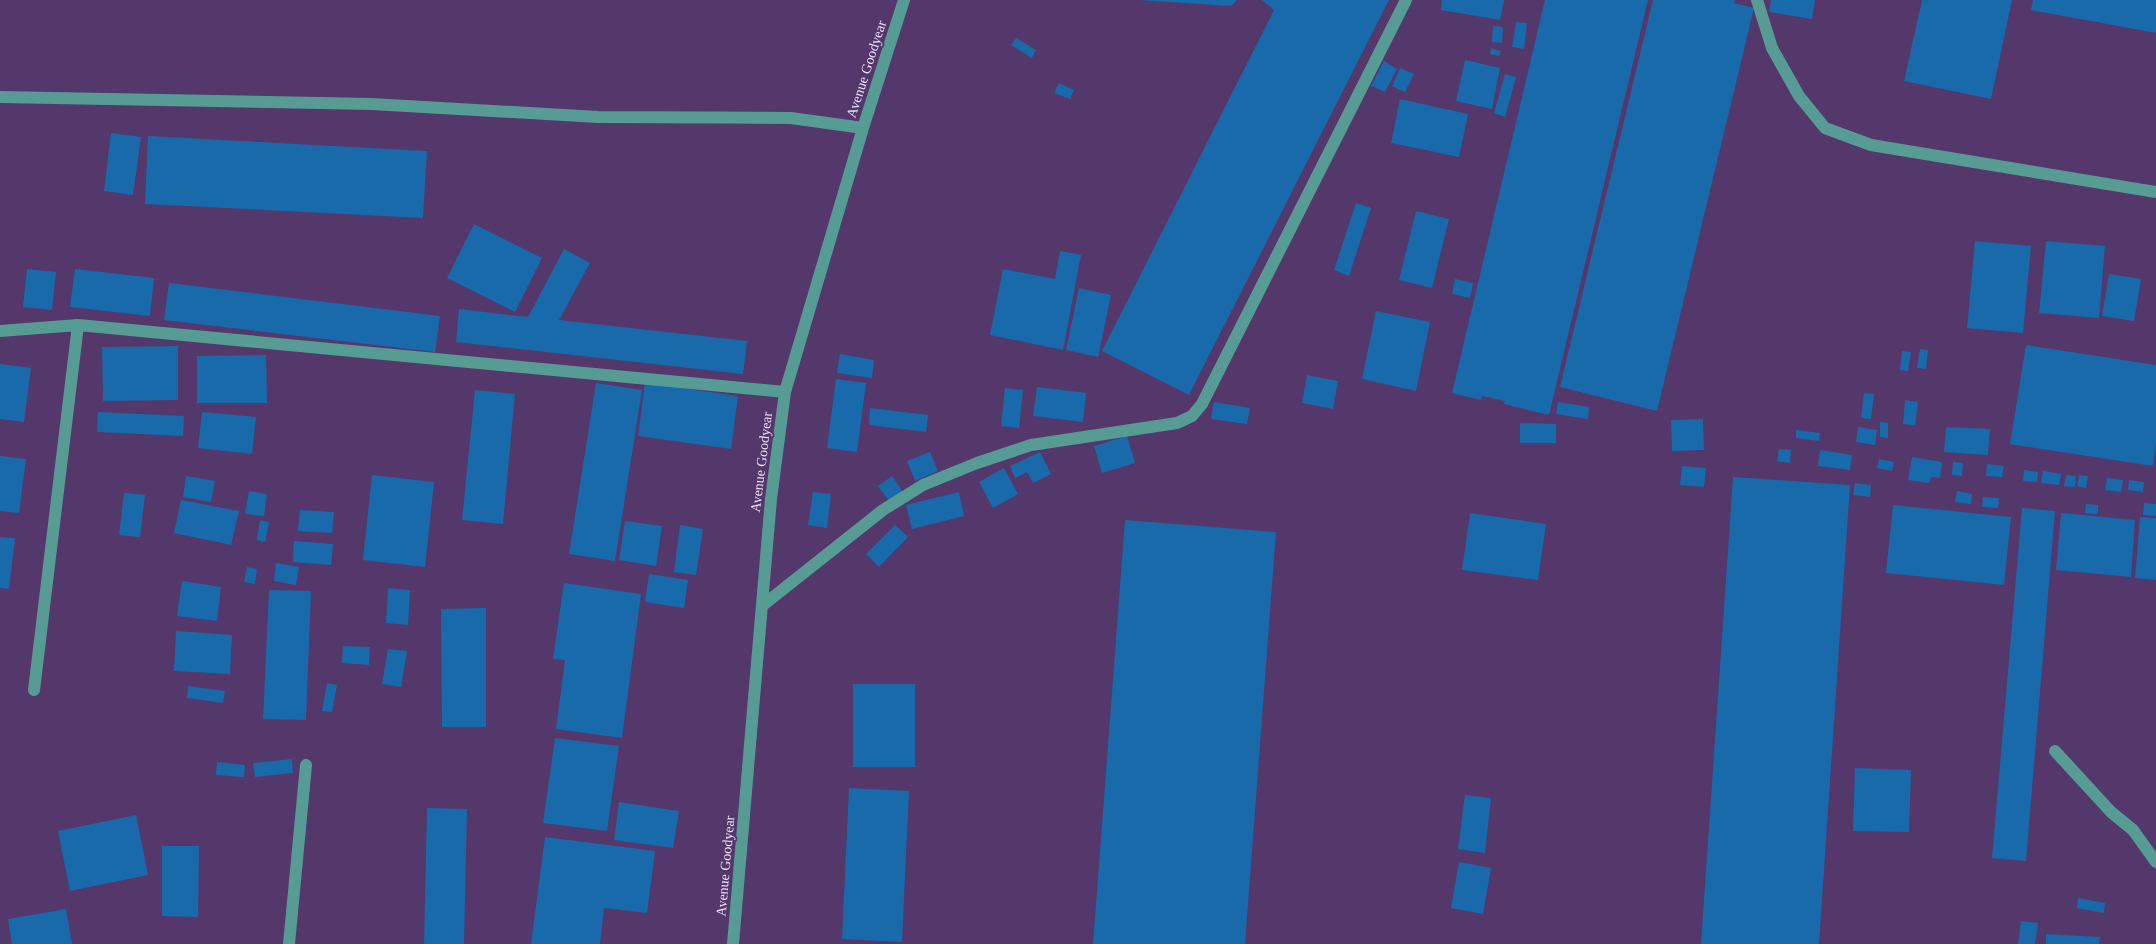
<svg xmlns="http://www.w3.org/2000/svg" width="2156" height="944" font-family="'Times New Roman',serif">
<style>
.building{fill:#196aaa}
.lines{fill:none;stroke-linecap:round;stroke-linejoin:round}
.minor{stroke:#579b95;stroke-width:12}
.labels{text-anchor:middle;stroke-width:4;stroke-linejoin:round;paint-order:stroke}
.street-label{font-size:14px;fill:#eee2fb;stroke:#54376b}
</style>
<rect width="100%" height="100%" fill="#54376b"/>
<path class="building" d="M 1138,0 L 1237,0 L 1231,6 Z
M 1262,0 L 1389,0 L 1189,395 L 1102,351 L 1274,10 Z
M 1442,0 L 1504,0 L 1500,20 L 1441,10 Z
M 1545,0 L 1648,0 L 1549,415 L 1504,404 L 1505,401 L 1482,396 L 1481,400 L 1452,393 Z
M 1653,0 L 1735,0 L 1734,3 L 1754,8 L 1657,411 L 1560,387 Z
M 1771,0 L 1815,0 L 1812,19 L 1769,12 Z
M 1922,0 L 2012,0 L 1991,99 L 1904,81 Z
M 2033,0 L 2156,0 L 2156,33 L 2031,10 Z
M 1516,22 L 1527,23 L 1524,49 L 1512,47 Z
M 1493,26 L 1503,27 L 1502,43 L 1492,42 Z
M 1016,38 L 1036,50 L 1032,58 L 1011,45 Z
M 1491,48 L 1501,51 L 1499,56 L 1490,54 Z
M 1465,60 L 1500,68 L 1492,109 L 1456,101 Z
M 1384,61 L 1397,69 L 1385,92 L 1371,86 Z
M 1400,68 L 1414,74 L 1405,92 L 1392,86 Z
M 1505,74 L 1516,77 L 1505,117 L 1494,113 Z
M 1059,83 L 1074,90 L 1070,99 L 1054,93 Z
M 1400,99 L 1468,114 L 1459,157 L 1391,143 Z
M 111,133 L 141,137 L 133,195 L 104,191 Z
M 148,136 L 427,151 L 423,218 L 145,204 Z
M 1356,203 L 1371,208 L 1349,276 L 1334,270 Z
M 1416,211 L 1449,219 L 1432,288 L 1399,280 Z
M 474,224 L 542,258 L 515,312 L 447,278 Z
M 1975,241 L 2031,246 L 2023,333 L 1967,328 Z
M 2046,241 L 2105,246 L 2099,318 L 2039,313 Z
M 564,249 L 590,263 L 559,320 L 747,341 L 743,374 L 456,342 L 459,309 L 528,317 Z
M 1060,251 L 1081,255 L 1063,350 L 990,335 L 1003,269 L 1055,279 Z
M 27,269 L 56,272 L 52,310 L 23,307 Z
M 75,269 L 154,278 L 150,316 L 70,307 Z
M 2109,274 L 2141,279 L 2134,321 L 2102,316 Z
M 1455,279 L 1473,283 L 1470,298 L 1452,294 Z
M 169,283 L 440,316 L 435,352 L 164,320 Z
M 1079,288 L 1111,295 L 1098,357 L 1066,350 Z
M 1376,311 L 1430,322 L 1416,391 L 1362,379 Z
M 2026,345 L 2156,365 L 2156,444 L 2153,466 L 2010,444 Z
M 178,346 L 178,400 L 103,401 L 102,347 Z
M 1920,349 L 1928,350 L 1926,369 L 1917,368 Z
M 1902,351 L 1911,352 L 1908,371 L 1900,370 Z
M 840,354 L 874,360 L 872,378 L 837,373 Z
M 266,355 L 267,403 L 197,403 L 197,356 Z
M 0,364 L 31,368 L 24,422 L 0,419 Z
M 1307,375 L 1338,381 L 1333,409 L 1302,403 Z
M 836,379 L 866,383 L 857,452 L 827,448 Z
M 596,383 L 642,390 L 615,561 L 569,554 Z
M 645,383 L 738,396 L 731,449 L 638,436 Z
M 1037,387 L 1086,393 L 1083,422 L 1033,416 Z
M 1005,388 L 1023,390 L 1019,428 L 1001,426 Z
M 475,390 L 515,394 L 503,524 L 462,520 Z
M 1864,393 L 1874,394 L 1871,419 L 1861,418 Z
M 1905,400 L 1918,402 L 1915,425 L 1903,424 Z
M 1214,402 L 1250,408 L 1247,424 L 1211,419 Z
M 1558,402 L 1589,407 L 1588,419 L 1556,414 Z
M 870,408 L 928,415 L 926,432 L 869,425 Z
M 98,412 L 184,416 L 183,436 L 97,432 Z
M 202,412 L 256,417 L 252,454 L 198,448 Z
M 1703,419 L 1704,450 L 1672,451 L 1671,420 Z
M 1880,422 L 1888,423 L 1888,438 L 1880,437 Z
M 1520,423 L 1556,424 L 1556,443 L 1520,443 Z
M 1858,427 L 1877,430 L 1875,445 L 1856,442 Z
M 1946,427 L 1990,429 L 1988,455 L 1944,452 Z
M 1796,430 L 1820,433 L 1819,441 L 1796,438 Z
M 1127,436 L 1135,463 L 1102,473 L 1094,446 Z
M 1779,449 L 1791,450 L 1790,463 L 1777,461 Z
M 1820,450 L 1852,455 L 1850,470 L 1818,466 Z
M 930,452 L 938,471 L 915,481 L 907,461 Z
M 1040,452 L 1051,474 L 1033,483 L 1027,472 L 1015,478 L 1010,466 Z
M 0,456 L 26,459 L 19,513 L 0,511 Z
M 1912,457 L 1942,462 L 1940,478 L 1931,477 L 1929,483 L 1908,480 Z
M 1879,459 L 1894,462 L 1892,471 L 1877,468 Z
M 1953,462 L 1963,463 L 1962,476 L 1952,475 Z
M 1987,464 L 2004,466 L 2002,477 L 1986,476 Z
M 1682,466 L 1706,468 L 1704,487 L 1680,485 Z
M 1004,468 L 1018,494 L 993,508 L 979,482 Z
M 2024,470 L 2038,472 L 2037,482 L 2023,481 Z
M 2043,471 L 2061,474 L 2059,485 L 2041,483 Z
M 372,475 L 434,482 L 425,567 L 363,560 Z
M 2066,475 L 2076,476 L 2075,487 L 2064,486 Z
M 2079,475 L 2088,476 L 2086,488 L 2077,486 Z
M 186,476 L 215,481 L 211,502 L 183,497 Z
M 892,476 L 903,492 L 889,501 L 878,486 Z
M 1733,477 L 1850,485 L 1819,944 L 1701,944 Z
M 2107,478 L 2123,480 L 2121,492 L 2105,490 Z
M 2129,480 L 2144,482 L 2143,492 L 2128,490 Z
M 1855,483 L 1871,485 L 1870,497 L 1853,495 Z
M 249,491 L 267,494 L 264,516 L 245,514 Z
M 1957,491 L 1972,494 L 1971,504 L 1955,502 Z
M 813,492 L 831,494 L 827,528 L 808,525 Z
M 959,492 L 964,516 L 912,529 L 906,505 Z
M 124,493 L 145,495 L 140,537 L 119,535 Z
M 1983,497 L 1999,498 L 1998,508 L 1982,507 Z
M 181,500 L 239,511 L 231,545 L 174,533 Z
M 2144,503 L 2156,504 L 2156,516 L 2143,515 Z
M 2086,504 L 2098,505 L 2098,514 L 2085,513 Z
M 1893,505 L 2011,517 L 2004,585 L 1886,573 Z
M 2022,508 L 2055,511 L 2026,861 L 1992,858 Z
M 300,510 L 334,512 L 332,533 L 298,531 Z
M 1470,513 L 1546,524 L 1538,580 L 1462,570 Z
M 2061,513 L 2135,520 L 2131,577 L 2056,570 Z
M 2140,517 L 2156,518 L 2156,580 L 2135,578 Z
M 260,520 L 269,522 L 265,542 L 257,540 Z
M 1125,520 L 1276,532 L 1245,944 L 1093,944 Z
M 625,521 L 662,526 L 656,566 L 619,560 Z
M 680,525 L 703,529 L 696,575 L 674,572 Z
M 895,525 L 908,537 L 879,567 L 866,554 Z
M 0,537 L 15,538 L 9,589 L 0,588 Z
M 294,541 L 333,544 L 331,565 L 293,562 Z
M 276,563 L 299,567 L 296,585 L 274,581 Z
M 247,567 L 257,569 L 255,584 L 244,582 Z
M 649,574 L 688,580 L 684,608 L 645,602 Z
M 182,581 L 221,587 L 217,621 L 177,616 Z
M 564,583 L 641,594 L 622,738 L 556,729 L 565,660 L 553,659 Z
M 388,588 L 410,590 L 408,625 L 386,623 Z
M 269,590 L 311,591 L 306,720 L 263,719 Z
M 486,608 L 486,727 L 442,727 L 441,609 Z
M 176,631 L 232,635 L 230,674 L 174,671 Z
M 343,646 L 370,647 L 369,665 L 342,663 Z
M 388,649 L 407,651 L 401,687 L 382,684 Z
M 327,683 L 337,685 L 332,712 L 322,711 Z
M 853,684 L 915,684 L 915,767 L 853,767 Z
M 188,686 L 225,691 L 223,703 L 187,698 Z
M 555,738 L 619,746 L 607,831 L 543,823 Z
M 292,759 L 293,773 L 255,777 L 253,763 Z
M 217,762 L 245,765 L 244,777 L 216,775 Z
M 1855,768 L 1911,770 L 1909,832 L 1853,831 Z
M 849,788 L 909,791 L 902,942 L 842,939 Z
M 1465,795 L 1491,798 L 1485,853 L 1458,849 Z
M 619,802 L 679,811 L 673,848 L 614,840 Z
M 427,808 L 467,809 L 464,944 L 424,944 Z
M 136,815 L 148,875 L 70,891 L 58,831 Z
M 545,837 L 655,851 L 647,913 L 604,908 L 600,944 L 531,944 Z
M 162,846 L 199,846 L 198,917 L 162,916 Z
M 1459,862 L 1491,868 L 1483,914 L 1451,908 Z
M 2078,898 L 2105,903 L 2104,913 L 2077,908 Z
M 66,909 L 72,944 L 12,944 L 8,919 Z
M 2021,921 L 2038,923 L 2035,944 L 2018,944 Z
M 2046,934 L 2100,937 L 2099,944 L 2046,944 Z"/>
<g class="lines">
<path class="minor" d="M 1757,0 L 1772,48 L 1799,96 L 1825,128 L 1871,145 L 2156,192
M 0,97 L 372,104 L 598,117 L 791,118 L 863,128
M 0,331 L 78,325 L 785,392
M 763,605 L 883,510 L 923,485 L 977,463 L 1031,445 L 1177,423 L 1192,416 L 1202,404 L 1406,0
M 34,690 L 78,325
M 2055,751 L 2111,812 L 2133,830 L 2156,862
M 289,944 L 306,765
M 733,944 L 771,499 L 785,392 L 863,128 L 904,0"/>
</g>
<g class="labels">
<g class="street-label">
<text transform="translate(866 69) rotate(-72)" y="5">Avenue Goodyear</text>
<text transform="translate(761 462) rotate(-83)" y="5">Avenue Goodyear</text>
<text transform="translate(725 866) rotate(-85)" y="5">Avenue Goodyear</text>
</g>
</g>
</svg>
